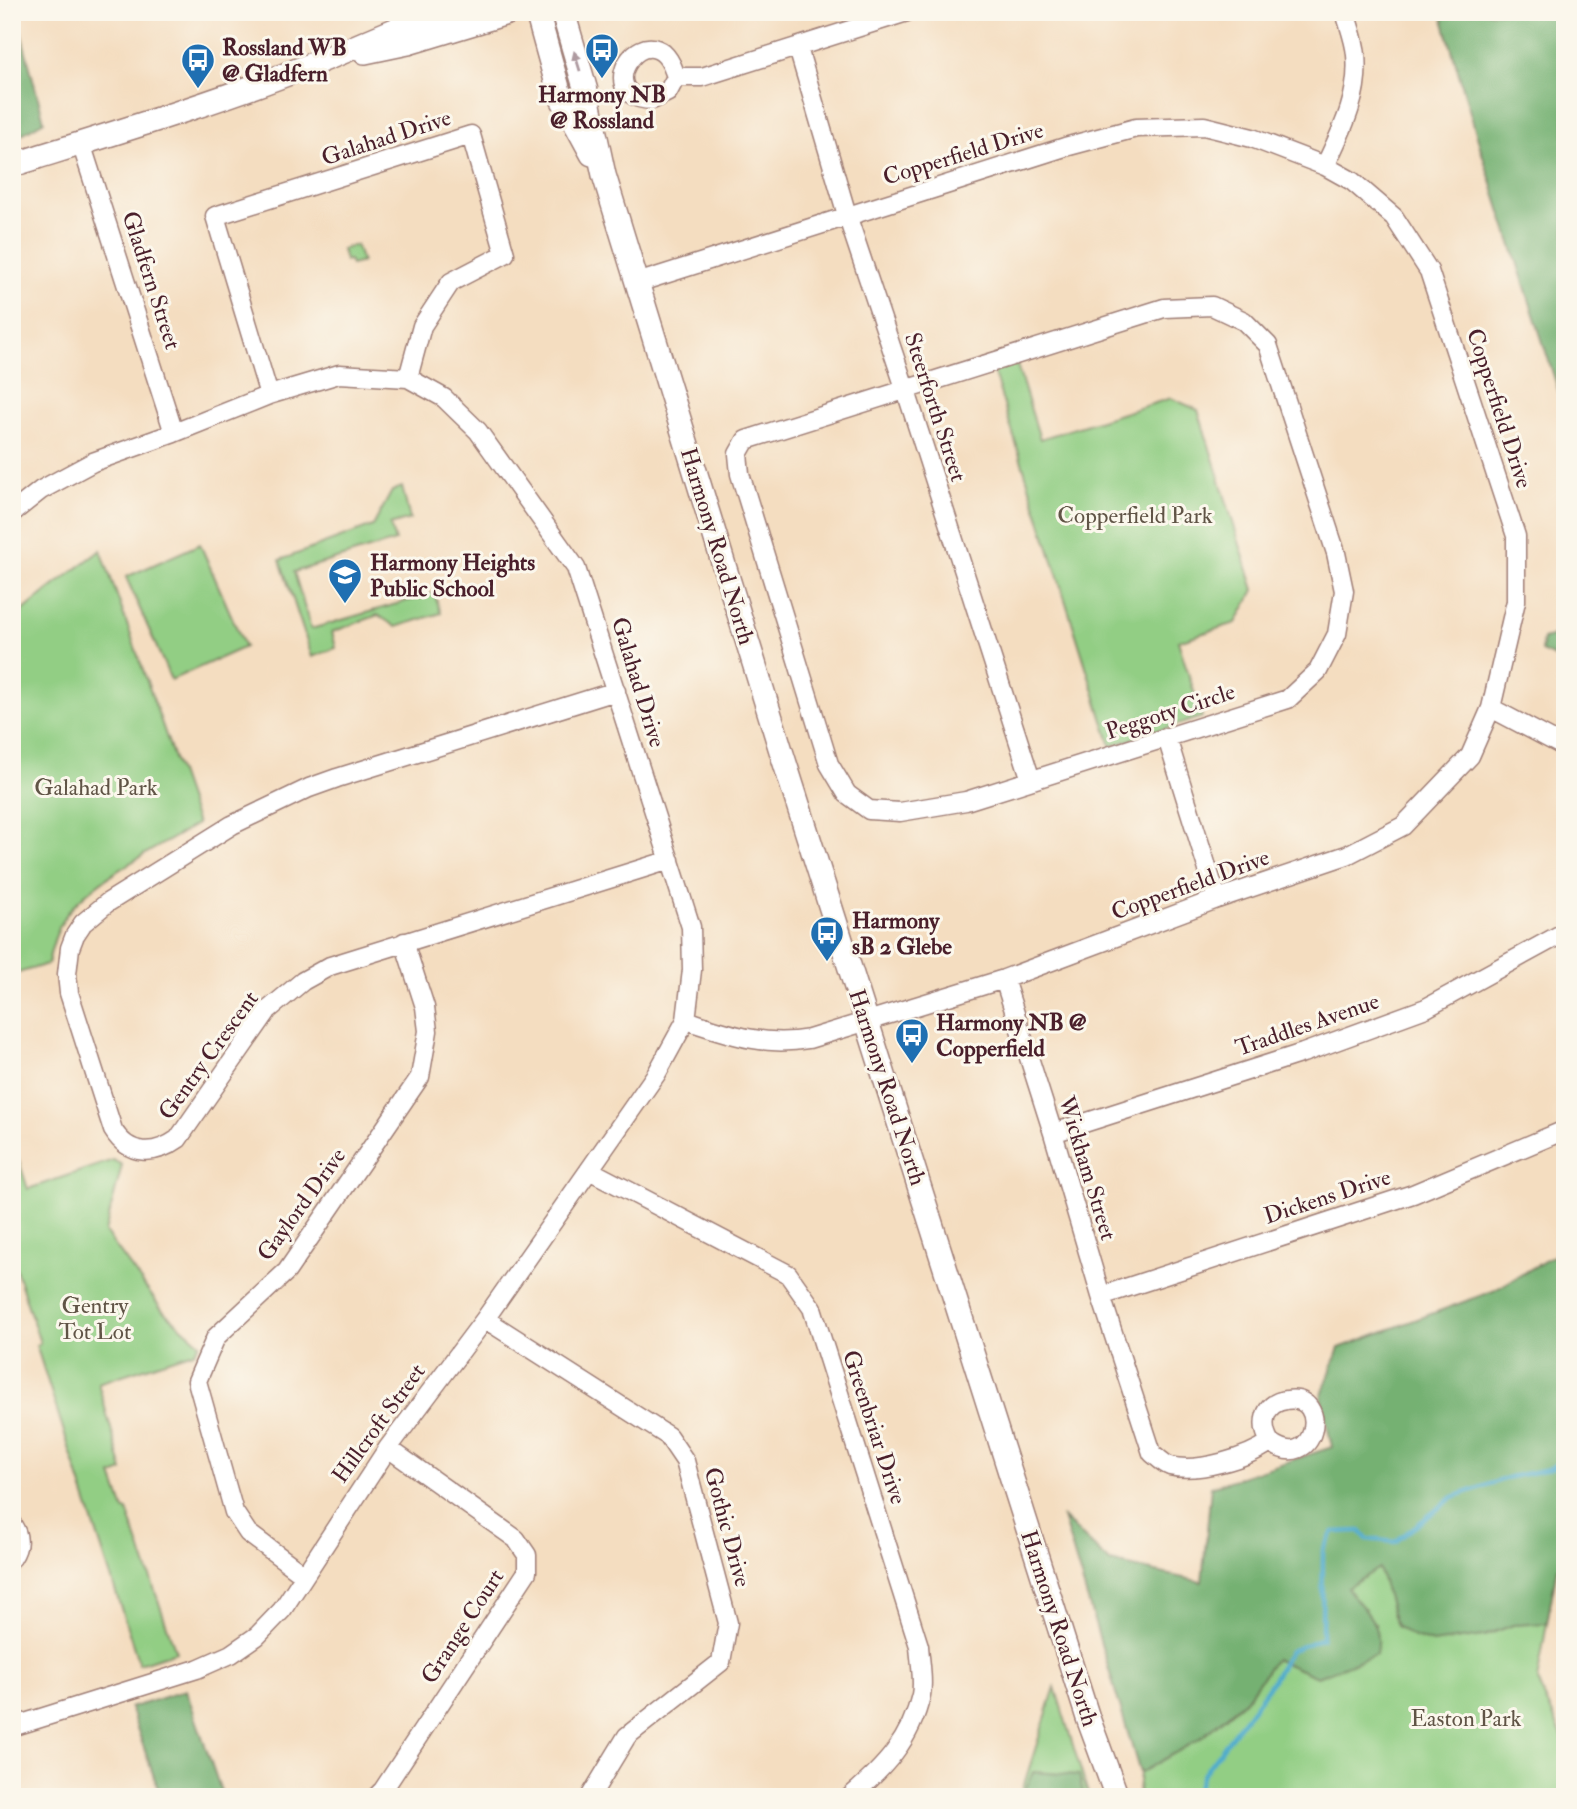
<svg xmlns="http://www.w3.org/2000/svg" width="1577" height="1809" font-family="'IM FELL Double Pica',serif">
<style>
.green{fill:#92ce84;stroke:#6e7658;stroke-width:2}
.forest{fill:#75b172;stroke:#60684e;stroke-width:2}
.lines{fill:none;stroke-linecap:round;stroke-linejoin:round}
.stream{stroke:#4eabcd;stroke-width:4.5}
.minor-casing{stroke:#9f7e76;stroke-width:21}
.major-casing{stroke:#9f7e76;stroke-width:26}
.minor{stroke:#fff;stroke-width:18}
.major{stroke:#fff;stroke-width:23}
.oneway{fill:#ae9aa0}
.labels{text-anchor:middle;stroke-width:6;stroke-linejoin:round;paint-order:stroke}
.poi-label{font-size:23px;font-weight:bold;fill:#4a1f2b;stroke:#fbf7ec;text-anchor:start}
.street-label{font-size:23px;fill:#4a1f2b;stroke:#fbf7ec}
.park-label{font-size:23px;fill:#605446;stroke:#fbf7ec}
</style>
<rect width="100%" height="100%" fill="#fbf7ec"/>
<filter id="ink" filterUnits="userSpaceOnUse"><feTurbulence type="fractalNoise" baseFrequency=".0143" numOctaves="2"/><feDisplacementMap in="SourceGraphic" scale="14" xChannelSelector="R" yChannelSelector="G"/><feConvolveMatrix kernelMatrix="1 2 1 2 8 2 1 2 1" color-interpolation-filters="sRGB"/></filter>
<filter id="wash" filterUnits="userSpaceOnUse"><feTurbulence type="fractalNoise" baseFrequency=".00686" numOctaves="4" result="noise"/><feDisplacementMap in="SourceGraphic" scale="28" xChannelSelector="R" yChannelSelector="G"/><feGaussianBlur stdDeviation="1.57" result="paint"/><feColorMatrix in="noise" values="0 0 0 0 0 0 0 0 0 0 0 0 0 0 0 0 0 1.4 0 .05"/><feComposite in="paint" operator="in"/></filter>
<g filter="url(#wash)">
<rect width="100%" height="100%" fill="#f4ddc0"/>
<path class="green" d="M 356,245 L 362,262 L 351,265 L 349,260 L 345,261 L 342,249 Z
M 1016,362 L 1040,439 L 1171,398 L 1198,410 L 1254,590 L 1236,623 L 1178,641 L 1202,717 L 1111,746 L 993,370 Z
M 402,487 L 410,519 L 390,525 L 395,541 L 294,572 L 311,629 L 434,593 L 441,613 L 396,627 L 378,615 L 332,632 L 336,648 L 312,657 L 280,560 L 373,526 L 392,491 Z
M 200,544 L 245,647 L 171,680 L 126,577 Z
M 101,550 L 197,824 C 159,847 87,882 64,918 C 56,932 51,948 48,964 L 12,975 L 12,620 L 47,591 Z
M 12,1140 L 28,1189 L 113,1160 L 122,1165 L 105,1232 L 163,1311 L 200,1343 L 194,1352 L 98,1383 L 123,1471 L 112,1475 L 124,1510 L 127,1510 L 176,1652 L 139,1664 L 36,1345 L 40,1343 L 12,1257 Z
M 1380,1567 L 1396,1626 L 1484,1636 L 1513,1625 L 1547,1623 L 1537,1681 L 1565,1742 L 1565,1797 L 1140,1797 L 1138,1791 L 1140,1773 L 1201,1738 L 1246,1699 L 1275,1659 L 1317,1677 L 1376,1654 L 1376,1625 L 1346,1588 Z
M 1055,1687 L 1089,1797 L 1020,1797 Z"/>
<path class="forest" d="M 1441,12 L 1565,12 L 1565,411 L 1481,150 Z
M 12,29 L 20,29 L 44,121 L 12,140 Z
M 1565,633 L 1565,662 L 1541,651 L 1543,639 Z
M 1565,1249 L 1565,1565 L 1557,1568 L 1547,1623 L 1513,1625 L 1484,1636 L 1432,1643 L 1412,1636 L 1396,1626 L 1379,1568 L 1347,1588 C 1365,1612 1382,1621 1376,1654 L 1317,1677 L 1275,1659 L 1246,1699 L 1201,1738 L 1140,1773 L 1063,1518 L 1110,1562 L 1202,1582 L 1211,1487 L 1332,1447 L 1321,1397 L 1339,1348 L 1493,1291 Z
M 186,1690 L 223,1797 L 161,1797 L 130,1708 Z
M 1033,1772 L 1079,1775 L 1084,1797 L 1022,1797 Z"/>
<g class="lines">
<path class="stream" d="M 1194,1797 L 1203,1774 L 1268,1688 L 1290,1651 L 1322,1638 L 1323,1550 L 1333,1532 L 1360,1531 L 1367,1539 L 1395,1542 L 1453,1497 L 1510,1477 L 1549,1469 L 1565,1459"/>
</g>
</g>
<g filter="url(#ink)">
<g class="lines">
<g class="minor-casing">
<path id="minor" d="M 798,48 L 847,215 L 906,391 L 1031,780
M 676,77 L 668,92 L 652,100 C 584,97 654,1 676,77 L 702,77 L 907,12
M 81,143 L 174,433
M 1325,166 C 1342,130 1360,96 1356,55 C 1355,41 1349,26 1345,12
M 637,283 L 1065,147 L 1136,128 L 1204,126 L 1252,138 L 1325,166 L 1352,181 L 1394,217 L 1429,271 L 1516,536 L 1516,601 L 1491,708 L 1470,756 L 1403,826 L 1347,855 L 1217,899 L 1004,979 L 809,1039 C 762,1047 729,1034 686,1020
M 1212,306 L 1244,321 L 1268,345 L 1336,553 L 1344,591 L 1337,634 L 1318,671 L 1288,699 L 966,801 L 900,812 L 869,810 L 847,794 L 829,764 L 740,474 L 738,454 L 746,440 L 1164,308 Z
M 269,395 L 215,216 L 471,135 L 505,254 L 451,282 L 422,326 L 408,378
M 12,513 L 41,490 L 93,462 L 174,433 L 269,395 L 339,374 L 408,378 L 444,398 L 478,431 L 576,568 L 691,927 L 692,970 L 686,1020 L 657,1073 L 485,1319 L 388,1448 L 282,1610 L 257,1636 L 231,1654 L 197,1669 L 12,1727
M 616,691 L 337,778 L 309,788 L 232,825 L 107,903 L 83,923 L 75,935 L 70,948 L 67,974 L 69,993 L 113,1130 C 129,1156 154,1156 178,1139 L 268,1010 L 303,981 L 330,966 L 670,860
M 1491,708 L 1565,747
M 1167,738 L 1217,899
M 1004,979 L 1053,1133 L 1101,1296 L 1152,1453 C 1157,1457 1164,1464 1170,1466 C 1197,1473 1248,1458 1270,1442 C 1316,1476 1332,1392 1286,1400 C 1263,1403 1260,1425 1270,1442
M 1053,1133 L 1303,1053 L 1426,1008 L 1565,932
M 589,1170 L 788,1274 L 812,1308 L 919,1646 C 920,1661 924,1681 921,1695 C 911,1740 884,1768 850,1797
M 1101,1296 L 1413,1194 L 1565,1130
M 485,1319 L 668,1436 L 685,1461 L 728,1623 L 721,1662 L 627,1736 L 590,1797
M 12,1524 C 20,1536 20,1546 12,1558
M 303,1574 L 248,1533 L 234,1512 L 197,1381 L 216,1337 L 287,1271 L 420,1077 L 428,1031 L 425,1007 L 404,942
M 376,1797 L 383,1790 L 527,1572 L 527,1555 L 516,1539 L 388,1448"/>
</g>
<g class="major-casing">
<path id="major" d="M 537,12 L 560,95 L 592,154
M 563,12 L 586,91 L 604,175 L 782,754 L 1088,1718 L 1117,1797
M 365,52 L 408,43 L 510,12
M 12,165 C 114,133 218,102 318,62 C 360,46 399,26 442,12"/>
</g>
<use href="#minor" class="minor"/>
<use href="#major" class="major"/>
</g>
<defs><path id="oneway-solid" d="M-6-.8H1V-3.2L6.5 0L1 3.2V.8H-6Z" transform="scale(1.75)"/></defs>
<use class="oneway" href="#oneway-solid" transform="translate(577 61) rotate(-107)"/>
</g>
<defs>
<g id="bus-pin" transform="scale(1.75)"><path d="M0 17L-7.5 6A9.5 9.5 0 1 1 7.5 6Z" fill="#1f6fb2" stroke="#fbf7ec"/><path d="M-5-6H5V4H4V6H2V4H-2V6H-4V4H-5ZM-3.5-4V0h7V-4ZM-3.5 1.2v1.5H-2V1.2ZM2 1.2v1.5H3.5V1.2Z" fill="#fff"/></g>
<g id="school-pin" transform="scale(1.75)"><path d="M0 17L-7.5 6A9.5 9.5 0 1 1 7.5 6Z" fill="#1f6fb2" stroke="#fbf7ec"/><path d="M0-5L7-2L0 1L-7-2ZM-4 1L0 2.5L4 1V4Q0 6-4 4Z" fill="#fff"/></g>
</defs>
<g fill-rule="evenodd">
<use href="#bus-pin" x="602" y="50"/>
<use href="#bus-pin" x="198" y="60"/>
<use href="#school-pin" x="345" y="575"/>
<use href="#bus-pin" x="827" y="933"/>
<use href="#bus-pin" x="912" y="1035"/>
</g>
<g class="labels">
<g class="poi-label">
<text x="222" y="55">Rossland WB<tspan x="222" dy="26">@ Gladfern</tspan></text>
<text x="602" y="102" text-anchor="middle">Harmony NB<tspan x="602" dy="26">@ Rossland</tspan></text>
<text x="370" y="570">Harmony Heights<tspan x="370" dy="26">Public School</tspan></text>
<text x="852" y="928">Harmony<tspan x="852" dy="26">sB 2 Glebe</tspan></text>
<text x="936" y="1030">Harmony NB @<tspan x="936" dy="26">Copperfield</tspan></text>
</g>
<g class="street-label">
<text transform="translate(386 137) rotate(-18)" y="8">Galahad Drive</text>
<text transform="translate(963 153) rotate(-17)" y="8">Copperfield Drive</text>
<text transform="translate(152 280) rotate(72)" y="8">Gladfern Street</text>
<text transform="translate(936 407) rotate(72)" y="8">Steerforth Street</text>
<text transform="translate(1500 408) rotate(72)" y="8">Copperfield Drive</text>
<text transform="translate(718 546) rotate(73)" y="8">Harmony Road North</text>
<text transform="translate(639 682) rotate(73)" y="8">Galahad Drive</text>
<text transform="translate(1170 711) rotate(-18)" y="8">Peggoty Circle</text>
<text transform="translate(1190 884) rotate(-20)" y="8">Copperfield Drive</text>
<text transform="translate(1307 1024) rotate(-19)" y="8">Traddles Avenue</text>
<text transform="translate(208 1055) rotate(-54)" y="8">Gentry Crescent</text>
<text transform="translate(888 1087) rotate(72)" y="8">Harmony Road North</text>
<text transform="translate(1088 1168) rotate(73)" y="8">Wickham Street</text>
<text transform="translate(1327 1196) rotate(-18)" y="8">Dickens Drive</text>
<text transform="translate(301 1204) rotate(-54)" y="8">Gaylord Drive</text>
<text transform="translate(378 1423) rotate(-54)" y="8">Hillcroft Street</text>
<text transform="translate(875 1427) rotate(72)" y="8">Greenbriar Drive</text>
<text transform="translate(728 1527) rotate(75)" y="8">Gothic Drive</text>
<text transform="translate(462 1626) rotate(-57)" y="8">Grange Court</text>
<text transform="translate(1060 1628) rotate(72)" y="8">Harmony Road North</text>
</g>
<g class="park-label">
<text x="1135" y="523">Copperfield Park</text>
<text x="96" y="795">Galahad Park</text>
<text x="95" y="1313">Gentry<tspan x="95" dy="26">Tot Lot</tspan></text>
<text x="1466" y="1726">Easton Park</text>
</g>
</g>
<rect width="1577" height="1809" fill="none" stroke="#fbf7ec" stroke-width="42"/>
</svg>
